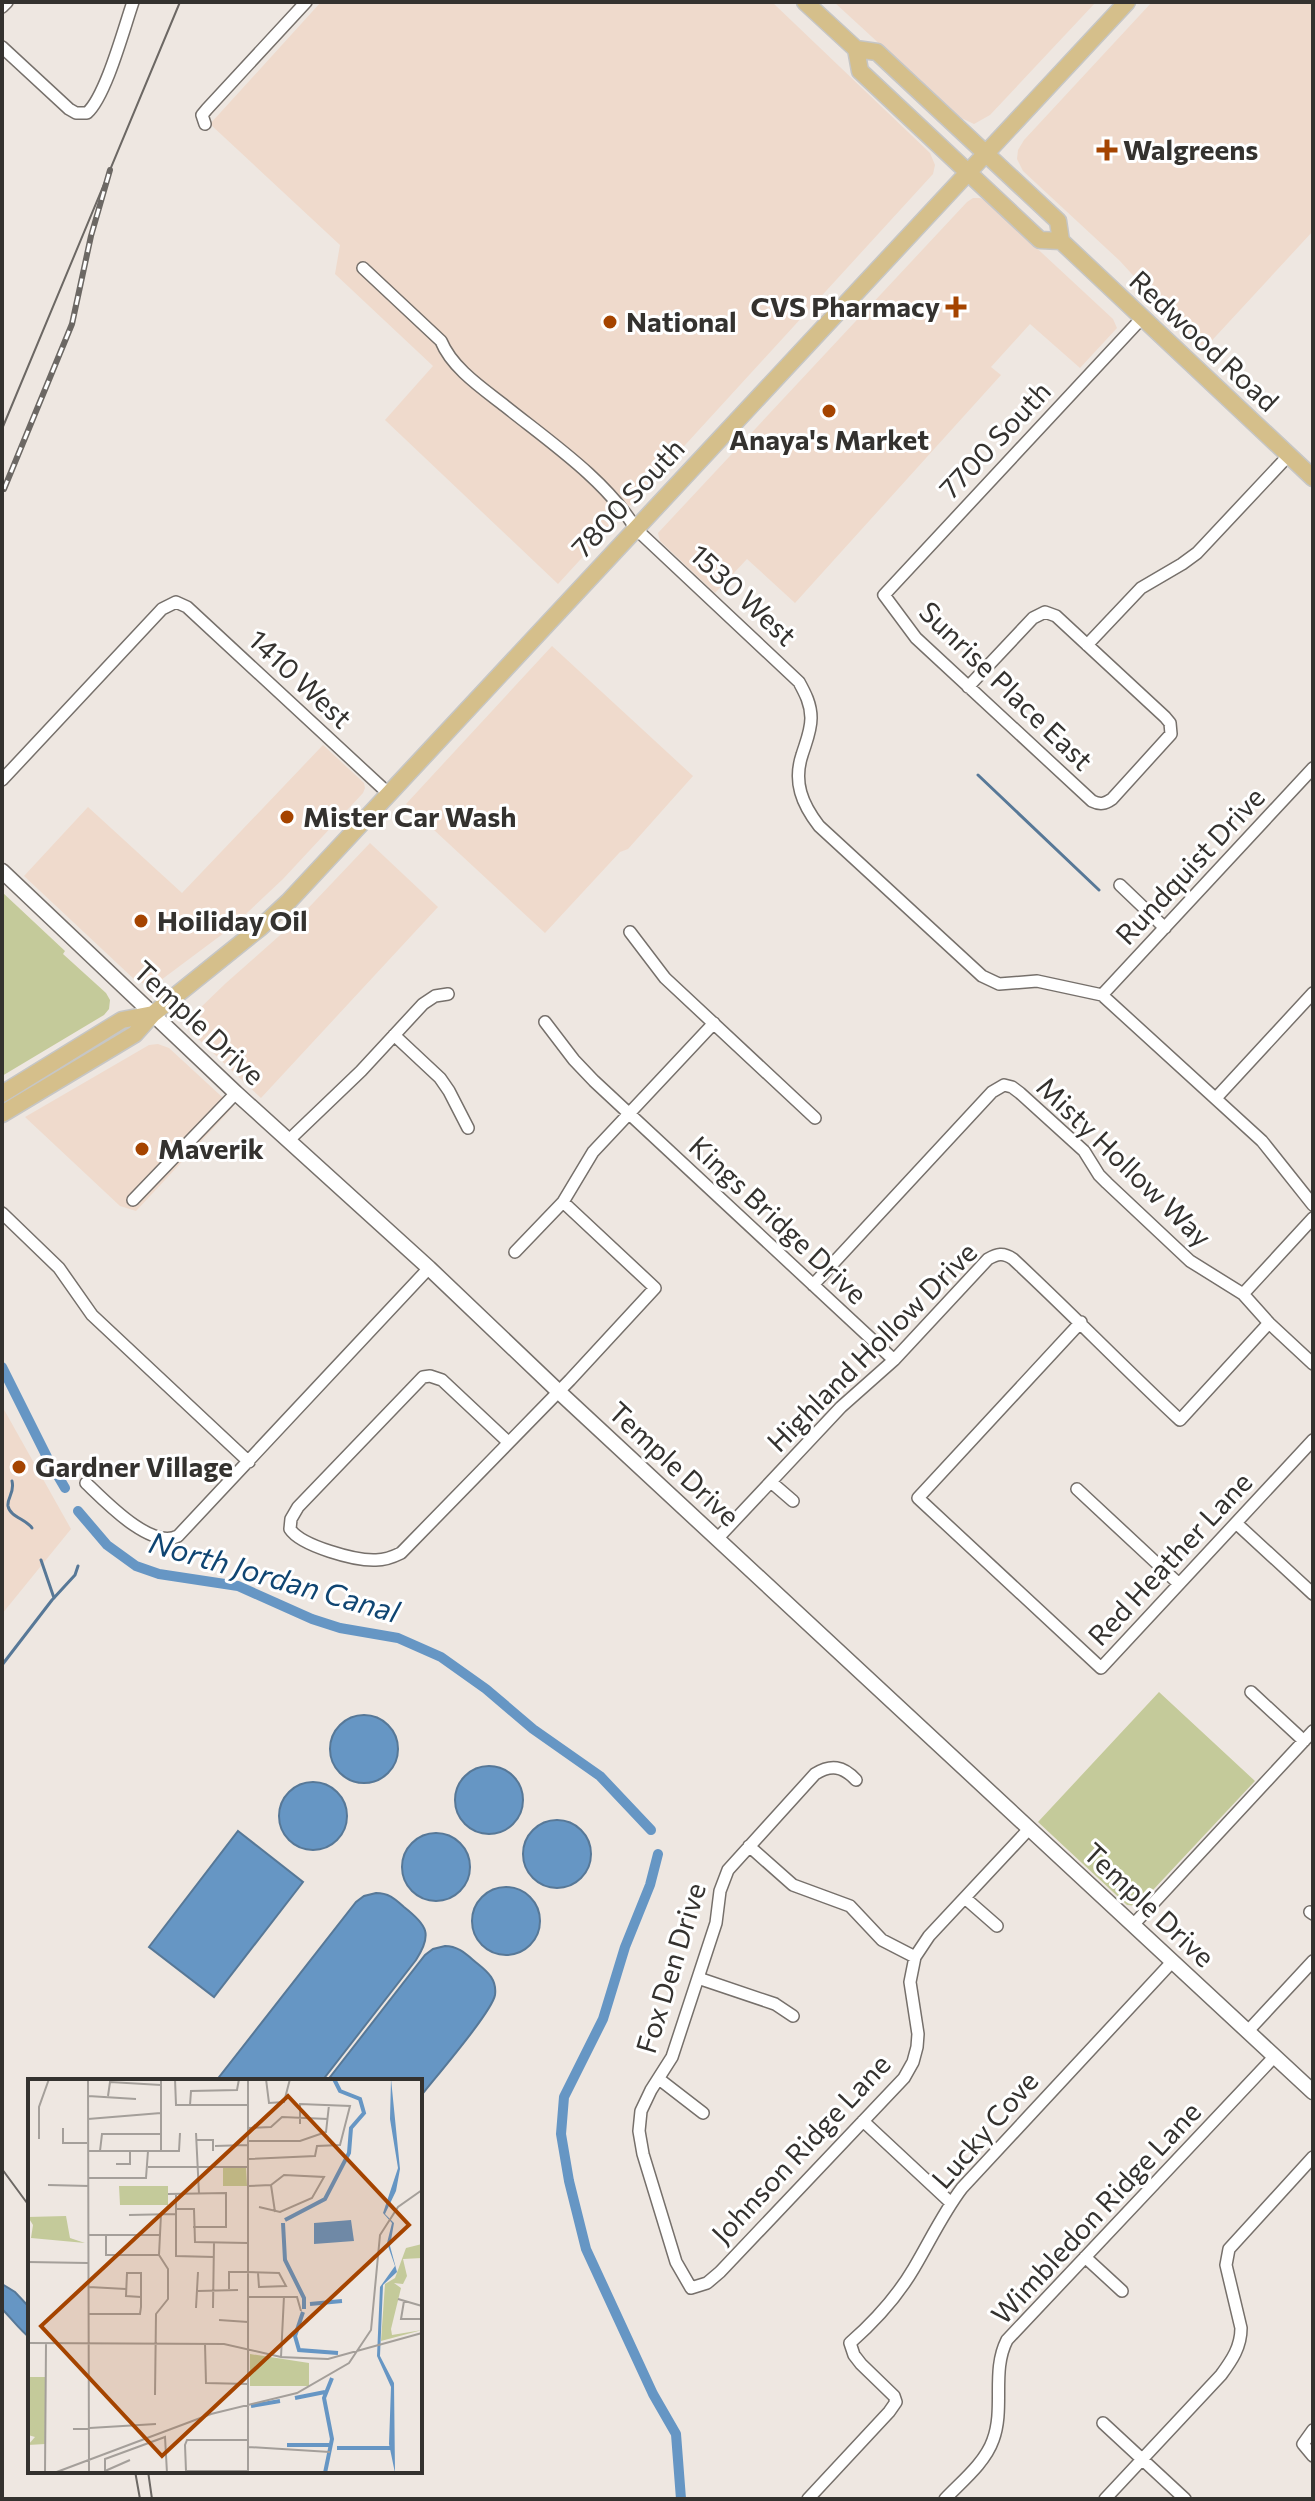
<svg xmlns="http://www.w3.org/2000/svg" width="1315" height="2501" font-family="Commissioner,sans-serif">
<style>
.commercial{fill:#efdacc}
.green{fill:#c4ca9a}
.water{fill:#6696c4;stroke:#577897;stroke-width:2}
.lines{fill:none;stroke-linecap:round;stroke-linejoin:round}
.stream{stroke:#577897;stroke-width:3}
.canal{stroke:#6696c4;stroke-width:10}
.street-casing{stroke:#76706b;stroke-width:14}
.secondary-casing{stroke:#76706b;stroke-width:17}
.primary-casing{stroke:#c6c6c5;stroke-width:19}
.street{stroke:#fff;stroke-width:11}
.secondary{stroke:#fff;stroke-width:14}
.primary{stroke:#d5bf8b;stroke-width:16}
.tram{stroke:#6c6864;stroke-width:2}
.rail-casing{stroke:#6c6864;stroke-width:6}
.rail{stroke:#fff;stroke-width:3;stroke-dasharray:9;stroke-linecap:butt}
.poi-dot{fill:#a54400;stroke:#fff;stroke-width:3}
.labels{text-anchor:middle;stroke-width:6;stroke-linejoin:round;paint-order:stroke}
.poi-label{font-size:28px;font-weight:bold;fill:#34322f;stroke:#fff;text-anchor:start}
.street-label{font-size:28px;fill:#34322f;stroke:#fff}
.water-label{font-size:30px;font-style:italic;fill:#0f4572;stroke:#fff}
.inset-river{fill:none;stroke:#6696c4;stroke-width:4}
.inset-road{fill:none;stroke:#a49f9a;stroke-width:2}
.view{fill:#a54400;fill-opacity:0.15;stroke:#a54400;stroke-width:4}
.inset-edge{fill:none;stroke:#34322f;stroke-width:4}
</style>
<rect width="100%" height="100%" fill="#eee7e1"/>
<path class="commercial" d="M 321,2 L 772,2 L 930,153 L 935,165 L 933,174 L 558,584 L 385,420 L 433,366 L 335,274 L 340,245 L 210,124 Z
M 834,2 L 1096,2 L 990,115 L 974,124 L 959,117 Z
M 1152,2 L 1313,2 L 1313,231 L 1204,349 L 1170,316 L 1120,261 L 1023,171 L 1017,159 L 1018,150 L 1024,140 Z
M 973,198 L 980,198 L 986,201 L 1113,319 L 1117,328 L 1080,368 L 1030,324 L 991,367 L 1001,375 L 795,603 L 747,559 L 715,593 L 660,541 L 658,533 L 967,202 Z
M 552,646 L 693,776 L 628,849 L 620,852 L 545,933 L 406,804 Z
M 323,745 L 364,783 L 365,788 L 363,793 L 283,879 L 232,927 L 157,983 L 147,985 L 135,980 L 24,876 L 88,807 L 182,893 Z
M 370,843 L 438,907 L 261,1098 L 193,1034 L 188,1028 L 189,1022 L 198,1010 L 226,983 L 296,921 Z
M 158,1044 L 169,1048 L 233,1107 L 136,1211 L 120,1206 L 25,1117 L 149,1045 Z
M 2,1406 L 71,1529 L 2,1614 Z"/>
<path class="green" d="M 2,892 L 65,951 L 63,954 L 106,993 L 110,1000 L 109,1009 L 104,1015 L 2,1076 Z
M 1159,1692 L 1255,1781 L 1138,1906 L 1127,1905 L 1038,1822 Z"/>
<path class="water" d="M330 1749a34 34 0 1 1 68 0a34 34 0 1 1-68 0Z
M455 1800a34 34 0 1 1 68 0a34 34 0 1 1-68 0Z
M279 1816a34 34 0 1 1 68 0a34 34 0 1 1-68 0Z
M523 1854a34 34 0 1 1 68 0a34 34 0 1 1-68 0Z
M 238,1831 L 303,1882 L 214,1997 L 149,1947 Z
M402 1867a34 34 0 1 1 68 0a34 34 0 1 1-68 0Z
M472 1921a34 34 0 1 1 68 0a34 34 0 1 1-68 0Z
M 376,1893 C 389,1893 395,1899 404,1907 C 427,1925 433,1934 416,1960 L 322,2081 L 216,2081 L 356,1902 L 364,1896 Z
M 445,1946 C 459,1946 467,1955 478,1964 C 488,1972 497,1980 495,1995 C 492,2012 434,2079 420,2097 L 420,2081 L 327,2081 L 425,1955 L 433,1949 Z
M 2,2284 L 15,2292 L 30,2308 L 30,2338 C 19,2329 12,2319 2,2309 Z"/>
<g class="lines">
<path class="stream" d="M 978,775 L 1099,890
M 12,1481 C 15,1493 7,1497 8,1506 C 10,1517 26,1519 32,1528
M 41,1560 L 54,1598
M 2,1665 L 52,1600 L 75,1575 L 78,1566"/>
<path class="canal" d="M 2,1367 L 48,1459 L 65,1488
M 78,1511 L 107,1545 L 136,1566 L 159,1574 L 238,1586 L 312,1619 L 340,1628 L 398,1638 L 441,1657 L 486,1689 L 533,1729 L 600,1776 L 651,1830
M 658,1854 L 650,1885 L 625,1947 L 603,2019 L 564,2097 L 561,2134 L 569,2181 L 586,2249 L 653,2394 L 676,2434 L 681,2499"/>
<g class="street-casing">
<path id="street" d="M 2,7 L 7,2
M 2,47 L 69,109 L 76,113 L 87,113 C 106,96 124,28 133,2
M 205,124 L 202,115 L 207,109 L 306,2
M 363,268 L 441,341 C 452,368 482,388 505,406 C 550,442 606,480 636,529 L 799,682 C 805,693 811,704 811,718 C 811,731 806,742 802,755 C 793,782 802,804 819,826 L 982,976 L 999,984 L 1037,981 L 1102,995 L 1262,1141 L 1313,1205
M 1087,645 L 1141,588 L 1182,564 L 1197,553 L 1289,455
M 968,687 L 1033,618 L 1045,612 L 1056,616 L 1165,717 L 1170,723 L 1171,734 L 1112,799 C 1105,804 1100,805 1092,801 L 916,638 L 884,595 L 1142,318
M 2,780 L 162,609 L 176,602 L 187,607 L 390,795
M 1120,885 L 1165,928
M 630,932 L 665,978 L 815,1118
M 1102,995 L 1313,768
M 545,1022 L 574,1060 L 594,1081 L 894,1360
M 394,1035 L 440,1078 L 449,1091 L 468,1128
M 1216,1098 L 1313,993
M 290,1139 L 361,1071 L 423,1004 L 435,996 L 448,994
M 133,1200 L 236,1093
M 2,1213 L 59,1268 L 92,1315 L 249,1462
M 515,1252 L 563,1202 L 593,1152 L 714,1023
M 813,1285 L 992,1092 L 1004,1085 L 1012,1087 L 1020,1093 L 1084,1151 L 1099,1175 L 1107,1183 L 1190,1261 L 1243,1294 L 1269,1323 L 1313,1364
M 1243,1294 L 1313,1218
M 1081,1322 L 918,1498 L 1101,1668 L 1313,1440
M 508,1442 L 442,1380 L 430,1376 L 423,1377 L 298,1507 L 291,1519 L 290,1529 C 301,1546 356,1561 376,1560 C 385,1560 393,1557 401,1553 L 570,1380 L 655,1288 L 563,1202
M 771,1482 L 793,1501
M 86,1483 C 105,1501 151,1550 178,1536 L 429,1268
M 1077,1489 L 1179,1584
M 1236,1523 L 1313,1594
M 717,1539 L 841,1407 L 894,1360 L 988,1259 C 997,1254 1003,1252 1013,1259 C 1070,1312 1123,1367 1180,1420 L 1269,1323
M 1251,1692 L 1304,1741
M 856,1780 C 843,1766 831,1764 815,1774 L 728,1870 L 720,1891 L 716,1923 L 672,2057 L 651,2090 L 641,2111 L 639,2131 L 643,2154 L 676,2262 L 691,2288 L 707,2283 L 720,2272 L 904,2078 L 913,2062 L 917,2047 L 918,2034 L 910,1982 L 915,1957 L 929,1936 L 1029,1829
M 749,1846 L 793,1885 L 850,1906 L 882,1940 L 915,1957
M 965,1898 L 997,1926
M 1310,1912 L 1313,1914
M 1133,1925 L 1313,1731
M 698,1978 L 775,2004 L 793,2016
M 1247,2032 L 1313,1961
M 659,2079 L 703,2113
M 863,2121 L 951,2203
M 1085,2257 L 1122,2291
M 1103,2423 L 1185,2499
M 1313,2430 L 1303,2444 L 1313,2456
M 808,2499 L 889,2412 L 896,2402 L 894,2396 L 861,2364 L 854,2355 L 850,2343 C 875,2321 897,2297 914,2268 C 930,2241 943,2213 962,2188 L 1172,1962
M 945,2499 C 961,2482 985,2463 993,2440 C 1005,2408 991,2371 1007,2340 L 1274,2057
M 1105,2499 L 1221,2375 C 1232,2360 1241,2347 1241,2328 L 1226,2265 L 1229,2249 L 1313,2157"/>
</g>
<g class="secondary-casing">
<path id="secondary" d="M 2,871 L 236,1093 L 429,1268 L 558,1391 L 1313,2092"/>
</g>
<g class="primary-casing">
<path id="primary" d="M 805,2 L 856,49 L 877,52 L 1058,221 L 1061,241 L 1313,478
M 856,49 L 860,71 L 1040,240 L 1061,241
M 2,1094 L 122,1020 L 153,1014
M 2,1114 L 135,1034 L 153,1014 L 261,927 L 289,901 L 1127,2"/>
</g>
<use href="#street" class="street"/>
<use href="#secondary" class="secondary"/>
<use href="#primary" class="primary"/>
<path class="tram" d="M 2,429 L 180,2
M 2,2169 L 30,2207
M 135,2471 L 140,2499
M 148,2471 L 152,2499"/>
<g class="rail-casing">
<path id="rail" d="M 4,489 L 72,324 L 91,236 L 110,170"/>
</g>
<use href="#rail" class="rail"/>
</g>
<g class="poi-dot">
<path d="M1103 138h8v8h8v8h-8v8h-8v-8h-8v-8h8z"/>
<path d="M952 295h8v8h8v8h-8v8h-8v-8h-8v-8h8z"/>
<circle cx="610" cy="322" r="8"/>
<circle cx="829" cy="411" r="8"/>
<circle cx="287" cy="817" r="8"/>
<circle cx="141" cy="921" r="8"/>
<circle cx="142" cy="1149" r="8"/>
<circle cx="19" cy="1467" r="8"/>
</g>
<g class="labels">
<g class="poi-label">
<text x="1123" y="160">Walgreens</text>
<text x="940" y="317" text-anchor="end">CVS Pharmacy</text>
<text x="626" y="332">National</text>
<text x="829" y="450" text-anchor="middle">Anaya's Market</text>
<text x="303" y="827">Mister Car Wash</text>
<text x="157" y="931">Hoiliday Oil</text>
<text x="158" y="1159">Maverik</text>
<text x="35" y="1477">Gardner Village</text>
</g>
<g class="street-label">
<text transform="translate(1204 341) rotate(43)" y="10">Redwood Road</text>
<text transform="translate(995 440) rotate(-47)" y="10">7700 South</text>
<text transform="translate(628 498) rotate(-47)" y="10">7800 South</text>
<text transform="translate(743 595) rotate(43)" y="10">1530 West</text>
<text transform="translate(300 679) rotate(43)" y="10">1410 West</text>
<text transform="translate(1006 686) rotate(44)" y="10">Sunrise Place East</text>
<text transform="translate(1190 866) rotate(-47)" y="10">Rundquist Drive</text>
<text transform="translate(199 1023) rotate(43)" y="10">Temple Drive</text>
<text transform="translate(1124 1162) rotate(44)" y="10">Misty Hollow Way</text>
<text transform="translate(778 1220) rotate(43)" y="10">Kings Bridge Drive</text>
<text transform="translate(872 1347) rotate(-45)" y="10">Highland Hollow Drive</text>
<text transform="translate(674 1464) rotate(43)" y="10">Temple Drive</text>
<text transform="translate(1170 1559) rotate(-47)" y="10">Red Heather Lane</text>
<text transform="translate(1149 1905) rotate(43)" y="10">Temple Drive</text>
<text transform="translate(671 1968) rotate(-73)" y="10">Fox Den Drive</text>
<text transform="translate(985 2130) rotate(-49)" y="10">Lucky Cove</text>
<text transform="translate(801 2149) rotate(-47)" y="10">Johnson Ridge Lane</text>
<text transform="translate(1096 2213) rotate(-47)" y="10">Wimbledon Ridge Lane</text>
</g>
<g class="water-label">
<text transform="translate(274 1578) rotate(16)" y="10">North Jordan Canal</text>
</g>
</g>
<g transform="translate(28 2079)">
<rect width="394" height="394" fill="#eee7e1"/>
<path d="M 195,89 L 218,89 L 219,107 L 195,107 ZM 91,107 L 140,107 L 140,126 L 92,126 ZM 38,137 L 42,159 L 57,164 L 3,159 L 5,146 L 0,138 ZM 394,165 L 394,179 L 375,180 L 379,197 L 375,205 L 366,204 L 373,209 L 363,250 L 364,256 L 394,251 L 353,262 L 357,205 L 367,199 L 378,169 ZM 222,275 L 281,284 L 281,307 L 222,307 ZM 0,298 L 17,298 L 17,365 L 0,366 L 7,358 L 0,356 Z" fill="#c4ca9a"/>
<path d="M 363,0 L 372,90 L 368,112 L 357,135 L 366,144 L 362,167 L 369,193 L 355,206 L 352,277 L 366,304 L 367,394 L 361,365 L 363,308 L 349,277 L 352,208 L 367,187 L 359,164 L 364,144 L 355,134 L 370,89 L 362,40 ZM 323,141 L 326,162 L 286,165 L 286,144 Z" fill="#6696c4"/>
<path class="inset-river" d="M 257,141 L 297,120 L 321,74 L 323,49 L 336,34 L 332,20 L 312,12 L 306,0M 255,144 L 257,181 L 276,219 L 276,230M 282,225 L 314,222M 275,233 L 267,257 L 271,271 L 310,274M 267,319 L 297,313M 223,327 L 252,322M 259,366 L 301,366M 309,369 L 363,369M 297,394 L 304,360 L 296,319 L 304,299"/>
<path class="inset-road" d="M 60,0 L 61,394M 133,0 L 133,72M 147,0 L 148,26 L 220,26M 220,0 L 220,394M 238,0 L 241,24 L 256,23 L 262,0M 60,17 L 108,20M 80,17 L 82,3 L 133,6M 162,26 L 163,12 L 209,11 L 211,0M 60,40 L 133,34M 35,49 L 35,64 L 59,64M 220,49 L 243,48 L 254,38 L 300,40M 168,54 L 171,115M 11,60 L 11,28 L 21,0M 168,61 L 185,61 L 185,72M 220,62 L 272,62 L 298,53 L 301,26M 187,67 L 220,66M 60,72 L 151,72 L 152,54M 72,72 L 74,55 L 133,55M 220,80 L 287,77 L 289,67 L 312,66 L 322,27 L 272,25 L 272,45M 88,85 L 102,85 L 102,72M 120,88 L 220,88M 61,99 L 118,99 L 120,72M 20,106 L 61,107M 243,106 L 247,133M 220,107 L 243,106 L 256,96 L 296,98 L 284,119 L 252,133 L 231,128M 140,115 L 198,114 L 198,148 L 165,148M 148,115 L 148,177 L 186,178M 148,130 L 166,130 L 167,163 L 220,164M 101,136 L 148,135M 61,156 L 131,156M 78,156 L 78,176 L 131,176M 0,183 L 60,184M 61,208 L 98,210M 201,210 L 201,193 L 218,193 L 251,194 L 258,207 L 231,208 L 230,194M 170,212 L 210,211M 220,218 L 269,218 L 273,232M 370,220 L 394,227M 376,222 L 373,240 L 394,240M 168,229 L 170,193M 185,229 L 186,163M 61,235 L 112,235 L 113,228 L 113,194 L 99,194 L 98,217 L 113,218M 191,241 L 220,243M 0,264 L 196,265 L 253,278M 177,265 L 178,304 L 220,305M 251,278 L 300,280 L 394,254M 253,278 L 256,217M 127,316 L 128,235 L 140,220 L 140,190 L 131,176 L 133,135M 45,350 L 128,345M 220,368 L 302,373M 77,392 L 102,381M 220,392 L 158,392 L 157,366 L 159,361 L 220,361M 17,394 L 18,265M 26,394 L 183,335 L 269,314 L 321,284 L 343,251 L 352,156 L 370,128 L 394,111M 77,394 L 77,380 L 137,358 L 139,394"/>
<path class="view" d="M 260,17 L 381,146 L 134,377 L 13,247 Z"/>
<rect width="394" height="394" class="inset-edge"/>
</g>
<rect width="1315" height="2501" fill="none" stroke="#34322f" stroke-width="8"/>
</svg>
